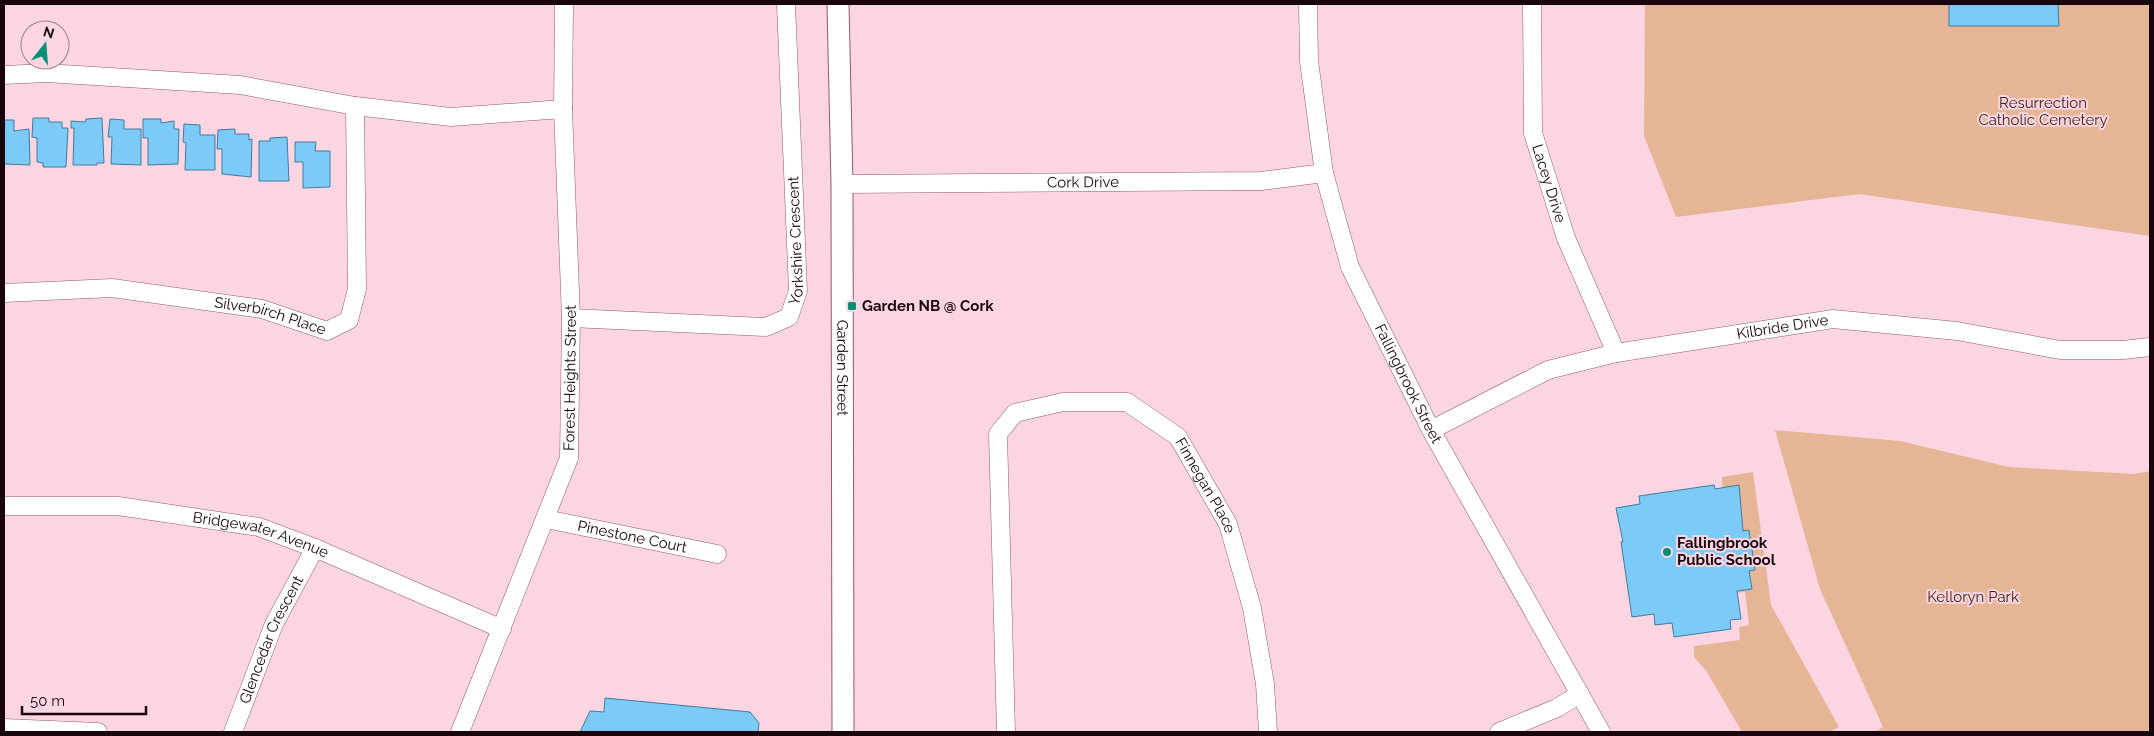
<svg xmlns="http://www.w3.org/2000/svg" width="2154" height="736" font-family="Raleway,sans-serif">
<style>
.green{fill:#e6b595}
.building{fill:#7ccaf8;stroke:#437b9c}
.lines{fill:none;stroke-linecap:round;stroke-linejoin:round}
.minor-casing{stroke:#90596e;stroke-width:19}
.tertiary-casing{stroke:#90596e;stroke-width:23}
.minor{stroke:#fff;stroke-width:18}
.tertiary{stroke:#fff;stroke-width:21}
.poi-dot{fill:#028e76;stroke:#fcd5e2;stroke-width:2}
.labels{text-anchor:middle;stroke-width:4;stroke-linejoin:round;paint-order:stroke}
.park-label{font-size:15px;fill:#412612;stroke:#fcd5e2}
.street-label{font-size:15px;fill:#19050d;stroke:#fcd5e2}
.poi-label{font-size:15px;font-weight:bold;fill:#19050d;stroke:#fcd5e2;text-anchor:start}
</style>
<rect width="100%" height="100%" fill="#fcd5e2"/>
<path class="green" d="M 1645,4 L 2150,4 L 2150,236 L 1859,194 L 1676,217 L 1644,136 Z
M 1775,430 L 1900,441 L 2009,467 L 2134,474 L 2150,471 L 2150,732 L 1875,732 L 1883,727 L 1820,589 Z
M 1753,472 L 1771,605 L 1839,727 L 1829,732 L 1742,732 L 1707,672 L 1694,657 L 1694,646 L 1740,640 L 1739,627 L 1749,625 L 1745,592 L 1727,594 L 1722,477 Z"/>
<path class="building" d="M 1949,4 L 2058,4 L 2059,26 L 1949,26 Z
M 33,118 L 49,118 L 49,122 L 62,122 L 62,128 L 68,128 L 66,167 L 43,167 L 43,163 L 37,162 L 37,138 L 32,137 Z
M 102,118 L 104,163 L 97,163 L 97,165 L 73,165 L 74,128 L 71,128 L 71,121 L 85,122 L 86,119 Z
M 110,119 L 124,120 L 124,129 L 141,129 L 141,165 L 111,164 L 112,137 L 108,137 Z
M 143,119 L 161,119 L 161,123 L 174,121 L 174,129 L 179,129 L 178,164 L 148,165 L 148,138 L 143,138 Z
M 4,120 L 14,120 L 14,131 L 29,129 L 30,165 L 4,164 Z
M 184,124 L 200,125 L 200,135 L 215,135 L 215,170 L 185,170 L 186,143 L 183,142 Z
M 235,129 L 235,134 L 249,134 L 249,140 L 252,139 L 251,177 L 222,174 L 222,149 L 217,149 L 218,130 Z
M 287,137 L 289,181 L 259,181 L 259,141 L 270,141 L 270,138 Z
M 295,142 L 316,142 L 315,151 L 330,151 L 330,187 L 303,188 L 303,162 L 295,162 Z
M 1714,485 L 1715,489 L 1739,485 L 1743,531 L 1749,530 L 1755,570 L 1749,571 L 1752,589 L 1737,591 L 1741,619 L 1730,620 L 1731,629 L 1674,637 L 1672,623 L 1655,625 L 1654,614 L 1632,617 L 1621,542 L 1623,542 L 1616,508 L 1640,504 L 1639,496 Z
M 605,698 L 750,712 L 759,723 L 758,732 L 580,732 L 590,711 L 604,712 Z"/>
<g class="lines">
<g class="minor-casing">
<g id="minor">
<path id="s1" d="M 1308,4 L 1309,61 L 1324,173 L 1350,267 L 1431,430 L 1601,732"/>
<path id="s2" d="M 1532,4 L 1533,133 L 1566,238 L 1616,353"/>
<path d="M 4,75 L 46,73 L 240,85 L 355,106 L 451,117 L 563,109"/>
<path id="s3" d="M 842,184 L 1261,181 L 1324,173"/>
<path id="s4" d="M 4,293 L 112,288 L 262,309 L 327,331 L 349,320 L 357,289 L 355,106"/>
<path id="s5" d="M 571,318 L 766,327 L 789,317 L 798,291 L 786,4"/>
<path id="s6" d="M 1431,430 L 1548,370 L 1616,353 L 1833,319 L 1957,331 L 2060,350 L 2123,350 L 2150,347"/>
<path id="s7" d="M 4,506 L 118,506 L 259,527 L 315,548 L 502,629"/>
<path id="s8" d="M 546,519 L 717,554"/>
<path d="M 4,728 L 98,732"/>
<path id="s9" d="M 233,732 L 274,624 L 315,548"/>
<path id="s10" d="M 460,732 L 569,458 L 571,318 L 563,109 L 564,4"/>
<path id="s11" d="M 1006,732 L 998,434 L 1015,413 L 1063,402 L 1127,402 L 1178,437 L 1228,524 L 1252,608 L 1265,684 L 1268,732"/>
<path d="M 1499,732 L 1557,708 L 1580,694"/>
</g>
</g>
<g class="tertiary-casing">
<g id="tertiary">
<path id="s12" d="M 838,4 L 842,184 L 843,732"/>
</g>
</g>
<use href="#minor" class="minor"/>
<use href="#tertiary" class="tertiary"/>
</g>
<g class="poi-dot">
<rect x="847" y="301" width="10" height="10" rx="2.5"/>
<circle cx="1667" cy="552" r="5"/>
</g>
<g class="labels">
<g class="park-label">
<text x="2043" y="108">Resurrection<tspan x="2043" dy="17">Catholic Cemetery</tspan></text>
<text x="1973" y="602">Kelloryn Park</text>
</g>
<g class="street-label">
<text dy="5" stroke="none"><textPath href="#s3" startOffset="241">Cork Drive</textPath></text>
<text dy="5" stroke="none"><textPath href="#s2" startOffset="182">Lacey Drive</textPath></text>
<text dy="5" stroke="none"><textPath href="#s5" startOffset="298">Yorkshire Crescent</textPath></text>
<text dy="5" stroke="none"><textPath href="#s4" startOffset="269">Silverbirch Place</textPath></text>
<text dy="5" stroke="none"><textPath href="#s6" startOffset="370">Kilbride Drive</textPath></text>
<text dy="5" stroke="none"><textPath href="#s12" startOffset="364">Garden Street</textPath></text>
<text dy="5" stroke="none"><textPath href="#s10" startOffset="375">Forest Heights Street</textPath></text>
<text dy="5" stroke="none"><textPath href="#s1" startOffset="398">Fallingbrook Street</textPath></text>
<text dy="5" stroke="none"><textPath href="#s11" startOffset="556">Finnegan Place</textPath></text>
<text dy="5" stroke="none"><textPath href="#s8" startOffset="88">Pinestone Court</textPath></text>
<text dy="5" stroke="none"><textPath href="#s7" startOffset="260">Bridgewater Avenue</textPath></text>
<text dy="5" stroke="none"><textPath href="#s9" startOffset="100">Glencedar Crescent</textPath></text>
</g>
<g class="poi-label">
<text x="862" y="311">Garden NB @ Cork</text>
<text x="1677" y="548">Fallingbrook<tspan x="1677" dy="17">Public School</tspan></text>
</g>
</g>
<rect width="2154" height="736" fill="none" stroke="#19050d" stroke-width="10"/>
<g transform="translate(45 45) rotate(17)"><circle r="24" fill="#fcd5e2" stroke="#a1828d"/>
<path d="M0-4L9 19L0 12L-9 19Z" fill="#028e76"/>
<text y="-8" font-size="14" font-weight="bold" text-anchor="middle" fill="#19050d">N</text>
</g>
<path d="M22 706v8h124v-8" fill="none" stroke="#19050d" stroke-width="2.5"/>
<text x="30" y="706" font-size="15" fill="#19050d" stroke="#fcd5e2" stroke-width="4" paint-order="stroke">50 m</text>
</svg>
